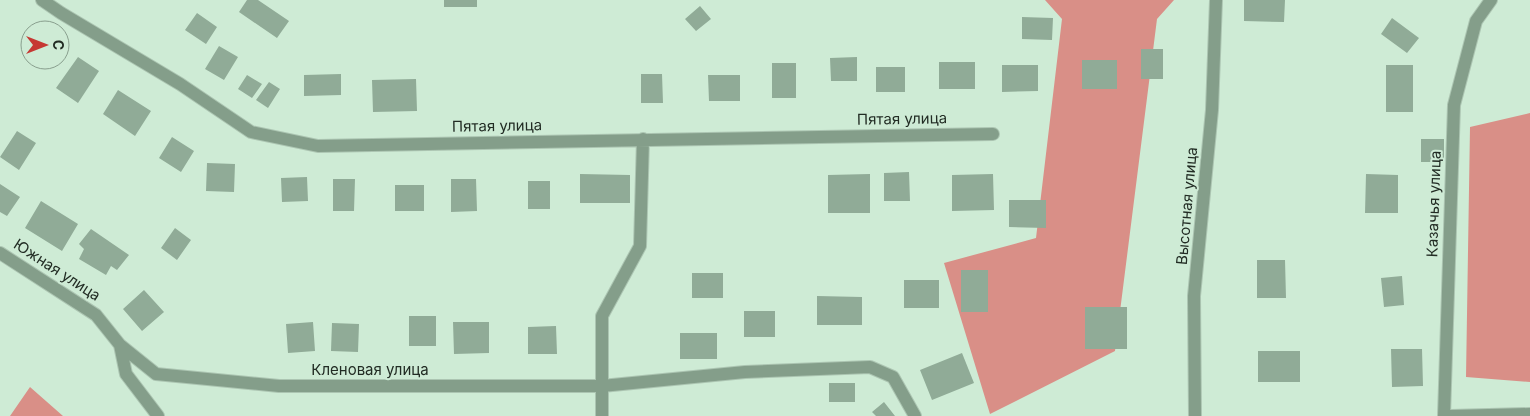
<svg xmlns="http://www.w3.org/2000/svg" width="1530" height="416" font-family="Inter,sans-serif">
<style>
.forest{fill:#d98f87}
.building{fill:#90ab97}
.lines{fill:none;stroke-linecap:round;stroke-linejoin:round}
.minor-casing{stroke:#acc5b2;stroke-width:14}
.minor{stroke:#849e8a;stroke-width:12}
.labels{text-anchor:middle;stroke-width:4;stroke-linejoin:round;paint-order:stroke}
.street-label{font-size:15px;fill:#222c24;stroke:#ceebd5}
</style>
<rect width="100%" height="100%" fill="#ceebd5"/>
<path class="forest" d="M 1045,0 L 1174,0 L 1157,19 L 1115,351 L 990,414 L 944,263 L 1036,238 L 1062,19 Z
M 1530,113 L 1530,382 L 1466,377 L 1470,127 Z
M 30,387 L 63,416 L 10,416 Z"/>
<path class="building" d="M 247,0 L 258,0 L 289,21 L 277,38 L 239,12 Z
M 444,0 L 477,0 L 477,7 L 444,7 Z
M 1244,0 L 1285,0 L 1284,22 L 1244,21 Z
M 700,6 L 711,19 L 696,31 L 685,19 Z
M 197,13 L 217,27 L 206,44 L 185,30 Z
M 1022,17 L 1053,18 L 1052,40 L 1022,39 Z
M 1392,18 L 1419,38 L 1407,53 L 1381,34 Z
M 219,46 L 238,57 L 224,80 L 205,69 Z
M 1141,49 L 1163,49 L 1163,79 L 1141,79 Z
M 78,57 L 99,71 L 78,103 L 56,88 Z
M 857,57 L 857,81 L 831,81 L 830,58 Z
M 1082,60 L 1117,60 L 1117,89 L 1082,89 Z
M 939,62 L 975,62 L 975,89 L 939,89 Z
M 772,63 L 796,63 L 796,98 L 772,98 Z
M 1002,65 L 1038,65 L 1038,91 L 1002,92 Z
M 1386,65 L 1413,65 L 1413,112 L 1386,112 Z
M 876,67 L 905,67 L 905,92 L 876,92 Z
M 341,74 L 341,95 L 304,96 L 304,75 Z
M 641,74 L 662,74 L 663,103 L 641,103 Z
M 247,75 L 262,84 L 252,98 L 238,89 Z
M 708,75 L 740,75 L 740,101 L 709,101 Z
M 416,79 L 417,111 L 373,112 L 372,80 Z
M 269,82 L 280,89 L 268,108 L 256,100 Z
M 118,90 L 151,111 L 135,136 L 103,114 Z
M 17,131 L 36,143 L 19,170 L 0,157 Z
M 172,137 L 194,151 L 181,172 L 159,158 Z
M 1421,139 L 1444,139 L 1444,162 L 1421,162 Z
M 207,163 L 235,164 L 234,192 L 206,191 Z
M 909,172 L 910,201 L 884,201 L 884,173 Z
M 580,174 L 630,175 L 630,203 L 580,203 Z
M 870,174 L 870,213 L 828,213 L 828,175 Z
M 993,174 L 994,210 L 952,211 L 952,175 Z
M 1366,174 L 1398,175 L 1398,213 L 1365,213 Z
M 307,177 L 308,201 L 282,202 L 281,178 Z
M 333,179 L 355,179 L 354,211 L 333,211 Z
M 451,179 L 476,179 L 477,211 L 451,212 Z
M 528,181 L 550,181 L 550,209 L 528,209 Z
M 0,184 L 20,197 L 7,216 L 0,212 Z
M 395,185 L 424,185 L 424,211 L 395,211 Z
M 1009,200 L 1046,200 L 1046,228 L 1009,227 Z
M 41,201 L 78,224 L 62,251 L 25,228 Z
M 175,228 L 191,240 L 177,260 L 161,248 Z
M 91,229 L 129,255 L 117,270 L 111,266 L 106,275 L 79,259 L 84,249 L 79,244 Z
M 1257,260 L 1285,260 L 1286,298 L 1257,298 Z
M 961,270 L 988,270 L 988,312 L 961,312 Z
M 692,273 L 723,273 L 723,298 L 692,298 Z
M 1402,276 L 1404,305 L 1384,307 L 1381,278 Z
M 904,280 L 939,280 L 939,308 L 904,308 Z
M 144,290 L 164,312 L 142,331 L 123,309 Z
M 817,296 L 862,297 L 862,325 L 817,325 Z
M 1085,307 L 1127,307 L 1127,349 L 1085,349 Z
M 744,311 L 775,311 L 775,337 L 744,337 Z
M 409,316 L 436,316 L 436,346 L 409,346 Z
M 313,322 L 315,351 L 288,353 L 286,324 Z
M 453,322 L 489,322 L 489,353 L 454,354 Z
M 332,323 L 359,324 L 358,352 L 331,351 Z
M 556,326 L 557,354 L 528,354 L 528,327 Z
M 680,333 L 717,333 L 717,359 L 680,359 Z
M 1391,349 L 1422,349 L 1423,386 L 1392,387 Z
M 1258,351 L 1300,351 L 1300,382 L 1258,382 Z
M 962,353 L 974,383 L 932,400 L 920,370 Z
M 829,383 L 855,383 L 855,402 L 829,402 Z
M 884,402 L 895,416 L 876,416 L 872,412 Z"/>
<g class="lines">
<g class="minor-casing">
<path id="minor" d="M 42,0 L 61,13 L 180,84 L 251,132 L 318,146 L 993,134
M 0,253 L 96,315 L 120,345 L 126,374 L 158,416
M 120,345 L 156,374 L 279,386 L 602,386 L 745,372 L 870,367 L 893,377 L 915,416
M 602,416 L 602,316 L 640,246 L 643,139
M 1195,416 L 1194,296 L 1212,110 L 1216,0
M 1444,416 L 1454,105 L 1476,21 L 1491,0
M 1451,416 L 1530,414"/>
</g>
<use href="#minor" class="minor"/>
</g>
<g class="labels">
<g class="street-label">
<text transform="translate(902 119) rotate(-1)" y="5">Пятая улица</text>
<text transform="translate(497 126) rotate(-1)" y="5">Пятая улица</text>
<text transform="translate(1434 204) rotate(-88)" y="5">Казачья улица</text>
<text transform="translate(1187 206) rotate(-85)" y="5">Высотная улица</text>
<text transform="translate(57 270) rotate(33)" y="5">Южная улица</text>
<text x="370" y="375">Кленовая улица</text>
</g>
</g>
<g transform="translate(45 45) rotate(90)"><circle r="24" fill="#ceebd5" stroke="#899f8e"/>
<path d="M0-4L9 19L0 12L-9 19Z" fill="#c63833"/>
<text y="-8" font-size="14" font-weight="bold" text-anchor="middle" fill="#222c24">С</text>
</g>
</svg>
